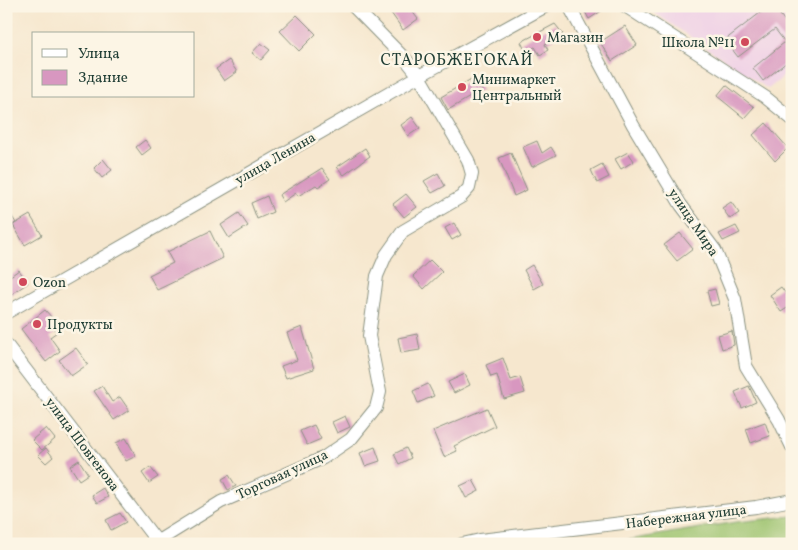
<svg xmlns="http://www.w3.org/2000/svg" width="798" height="550" font-family="Vollkorn,serif">
<style>
.built{fill:#efd0e6}
.green{fill:#9bc26d;stroke:#5d8050}
.building{fill:#d897c0}
.lines{fill:none;stroke-linecap:round;stroke-linejoin:round}
.minor-casing{stroke:#8a9281;stroke-width:14}
.minor{stroke:#fff;stroke-width:12}
.poi-dot{fill:#d1495b;stroke:#fcf5e5;stroke-width:2}
.labels{text-anchor:middle;stroke-width:5;stroke-linejoin:round;paint-order:stroke}
.poi-label{font-size:14px;fill:#1f3d34;stroke:#fcf5e5;text-anchor:start}
.street-label{font-size:14px;fill:#1f3d34;stroke:#fcf5e5}
.quarter-label{font-size:16px;letter-spacing:1px;fill:#1f3d34;stroke:#fcf5e5}
</style>
<rect width="100%" height="100%" fill="#fcf5e5"/>
<filter id="ink" filterUnits="userSpaceOnUse"><feTurbulence type="fractalNoise" baseFrequency=".02" numOctaves="2"/><feDisplacementMap in="SourceGraphic" scale="10" xChannelSelector="R" yChannelSelector="G"/><feConvolveMatrix kernelMatrix="1 2 1 2 8 2 1 2 1" color-interpolation-filters="sRGB"/></filter>
<filter id="wash" filterUnits="userSpaceOnUse"><feTurbulence type="fractalNoise" baseFrequency=".0096" numOctaves="4" result="noise"/><feDisplacementMap in="SourceGraphic" scale="20" xChannelSelector="R" yChannelSelector="G"/><feGaussianBlur stdDeviation="1.12" result="paint"/><feColorMatrix in="noise" values="0 0 0 0 0 0 0 0 0 0 0 0 0 0 0 0 0 1.4 0 .05"/><feComposite in="paint" operator="in"/></filter>
<g filter="url(#wash)">
<rect width="100%" height="100%" fill="#f6e7ce"/>
<path class="built" d="M 644,6 L 787,6 L 792,13 L 792,70 L 768,89 Z"/>
<path class="green" d="M 792,516 L 792,544 L 604,544 L 736,522 Z"/>
<g id="blocks">
<path class="building" d="M 400,6 L 408,6 L 418,19 L 403,30 L 391,13 Z
M 590,6 L 609,6 L 589,19 L 584,10 Z
M 769,6 L 773,6 L 792,30 L 792,58 L 763,81 L 753,68 L 785,42 L 775,29 L 738,57 L 725,40 Z
M 297,15 L 316,34 L 299,51 L 280,31 Z
M 555,24 L 563,34 L 545,44 L 548,50 L 540,55 L 535,47 L 526,52 L 521,42 Z
M 625,26 L 637,45 L 612,61 L 600,42 Z
M 261,43 L 270,50 L 261,60 L 252,53 Z
M 229,60 L 237,72 L 224,81 L 216,69 Z
M 473,78 L 482,90 L 448,110 L 441,97 Z
M 726,85 L 754,107 L 744,118 L 717,96 Z
M 412,117 L 420,128 L 408,136 L 401,125 Z
M 766,123 L 788,148 L 775,161 L 753,135 Z
M 145,140 L 151,148 L 142,155 L 136,147 Z
M 537,141 L 542,153 L 551,147 L 556,155 L 532,167 L 523,147 Z
M 365,148 L 370,156 L 344,175 L 337,167 Z
M 628,152 L 634,161 L 621,169 L 615,159 Z
M 511,153 L 527,190 L 514,196 L 499,158 Z
M 103,159 L 112,170 L 102,178 L 94,168 Z
M 602,164 L 609,177 L 597,183 L 591,170 Z
M 322,168 L 330,179 L 318,187 L 316,185 L 298,196 L 296,193 L 283,202 L 279,195 Z
M 438,173 L 445,186 L 432,193 L 424,181 Z
M 406,194 L 417,207 L 404,217 L 393,204 Z
M 267,196 L 273,212 L 257,219 L 251,203 Z
M 731,202 L 739,213 L 730,219 L 722,208 Z
M 6,207 L 16,223 L 6,228 Z
M 239,213 L 248,226 L 229,238 L 221,225 Z
M 30,215 L 42,235 L 25,245 L 13,225 Z
M 454,223 L 461,235 L 452,240 L 445,228 Z
M 736,226 L 740,233 L 723,241 L 719,234 Z
M 210,231 L 223,258 L 157,290 L 149,275 L 173,263 L 167,252 Z
M 680,233 L 693,249 L 677,261 L 664,245 Z
M 430,260 L 442,272 L 424,289 L 413,276 Z
M 532,265 L 543,284 L 534,289 L 524,270 Z
M 19,270 L 28,283 L 6,298 L 6,279 Z
M 781,287 L 792,302 L 792,305 L 781,312 L 770,295 Z
M 715,289 L 719,304 L 711,306 L 707,291 Z
M 45,310 L 53,319 L 49,322 L 57,332 L 50,337 L 60,351 L 46,362 L 21,329 Z
M 302,327 L 314,369 L 286,378 L 281,366 L 297,360 L 287,333 Z
M 732,331 L 734,345 L 722,349 L 718,335 Z
M 417,334 L 420,350 L 401,353 L 398,338 Z
M 76,348 L 88,364 L 71,376 L 59,360 Z
M 503,358 L 511,380 L 520,377 L 525,393 L 504,399 L 497,375 L 491,377 L 486,365 Z
M 465,374 L 470,385 L 454,393 L 448,382 Z
M 428,384 L 434,396 L 418,403 L 413,391 Z
M 102,386 L 112,402 L 120,397 L 129,410 L 114,420 L 94,391 Z
M 749,386 L 756,402 L 742,408 L 735,392 Z
M 487,408 L 495,426 L 454,446 L 457,451 L 444,457 L 433,431 Z
M 345,416 L 350,427 L 337,433 L 332,422 Z
M 765,422 L 770,436 L 751,443 L 746,429 Z
M 314,425 L 321,439 L 307,445 L 300,431 Z
M 46,428 L 55,439 L 42,450 L 32,440 Z
M 126,438 L 136,456 L 126,461 L 116,443 Z
M 375,447 L 380,461 L 365,466 L 360,453 Z
M 46,448 L 53,457 L 46,463 L 38,455 Z
M 406,448 L 411,458 L 399,464 L 394,454 Z
M 79,460 L 88,474 L 79,480 L 70,466 Z
M 150,467 L 158,477 L 149,483 L 142,473 Z
M 229,475 L 236,486 L 228,490 L 222,479 Z
M 473,480 L 479,491 L 466,498 L 460,486 Z
M 103,488 L 108,497 L 97,503 L 92,495 Z
M 120,513 L 126,522 L 111,530 L 106,520 Z"/>
</g>
</g>
<g filter="url(#ink)">
<use href="#blocks" fill-opacity="0" stroke="#8a9281" stroke-width="1"/>
<g class="lines">
<g class="minor-casing">
<path id="minor" d="M 569,6 L 633,125 L 681,205 L 715,250 L 735,299 L 746,366 L 779,420 L 792,447
M 625,6 L 765,97 L 792,119
M 6,313 L 419,76 L 546,6
M 6,344 L 159,544
M 158,541 L 221,502 L 323,458 L 351,439 L 376,408 L 380,392 L 369,336 L 377,276 L 386,255 L 403,231 L 461,197 L 469,188 L 472,174 L 468,160 L 419,76 L 407,61 L 353,6
M 462,544 L 480,540 L 756,507 L 792,500"/>
</g>
<use href="#minor" class="minor"/>
</g>
</g>
<g class="poi-dot">
<circle cx="537" cy="37" r="5"/>
<circle cx="745" cy="42" r="5"/>
<circle cx="462" cy="87" r="5"/>
<circle cx="23" cy="282" r="5"/>
<circle cx="37" cy="324" r="5"/>
</g>
<g class="labels">
<g class="poi-label">
<text x="547" y="42">Магазин</text>
<text x="735" y="47" text-anchor="end">Школа №11</text>
<text x="472" y="84">Минимаркет<tspan x="472" dy="16">Центральный</tspan></text>
<text x="33" y="287">Ozon</text>
<text x="47" y="329">Продукты</text>
</g>
<g class="street-label">
<text transform="translate(275 158) rotate(-30)" y="5">улица Ленина</text>
<text transform="translate(694 222) rotate(56)" y="5">улица Мира</text>
<text transform="translate(83 444) rotate(53)" y="5">улица Шовгенова</text>
<text transform="translate(282 474) rotate(-25)" y="5">Торговая улица</text>
<text transform="translate(686 516) rotate(-7)" y="5">Набережная улица</text>
</g>
<g class="quarter-label">
<text x="457" y="65">СТАРОБЖЕГОКАЙ</text>
</g>
</g>
<rect width="798" height="550" fill="none" stroke="#fcf5e5" stroke-width="25"/>
<rect x="32" y="32" width="162" height="65" fill="#fcf5e5" stroke="#a4ab9e"/>
<rect x="42" y="49" width="25" height="8" fill="#ffffff" stroke="#a4ab9e"/>
<text x="78" y="58" font-size="15" fill="#1f3d34">Улица</text>
<rect x="42" y="70" width="25" height="15" fill="#d897c0" stroke="#a4ab9e"/>
<text x="78" y="82" font-size="15" fill="#1f3d34">Здание</text>
</svg>
